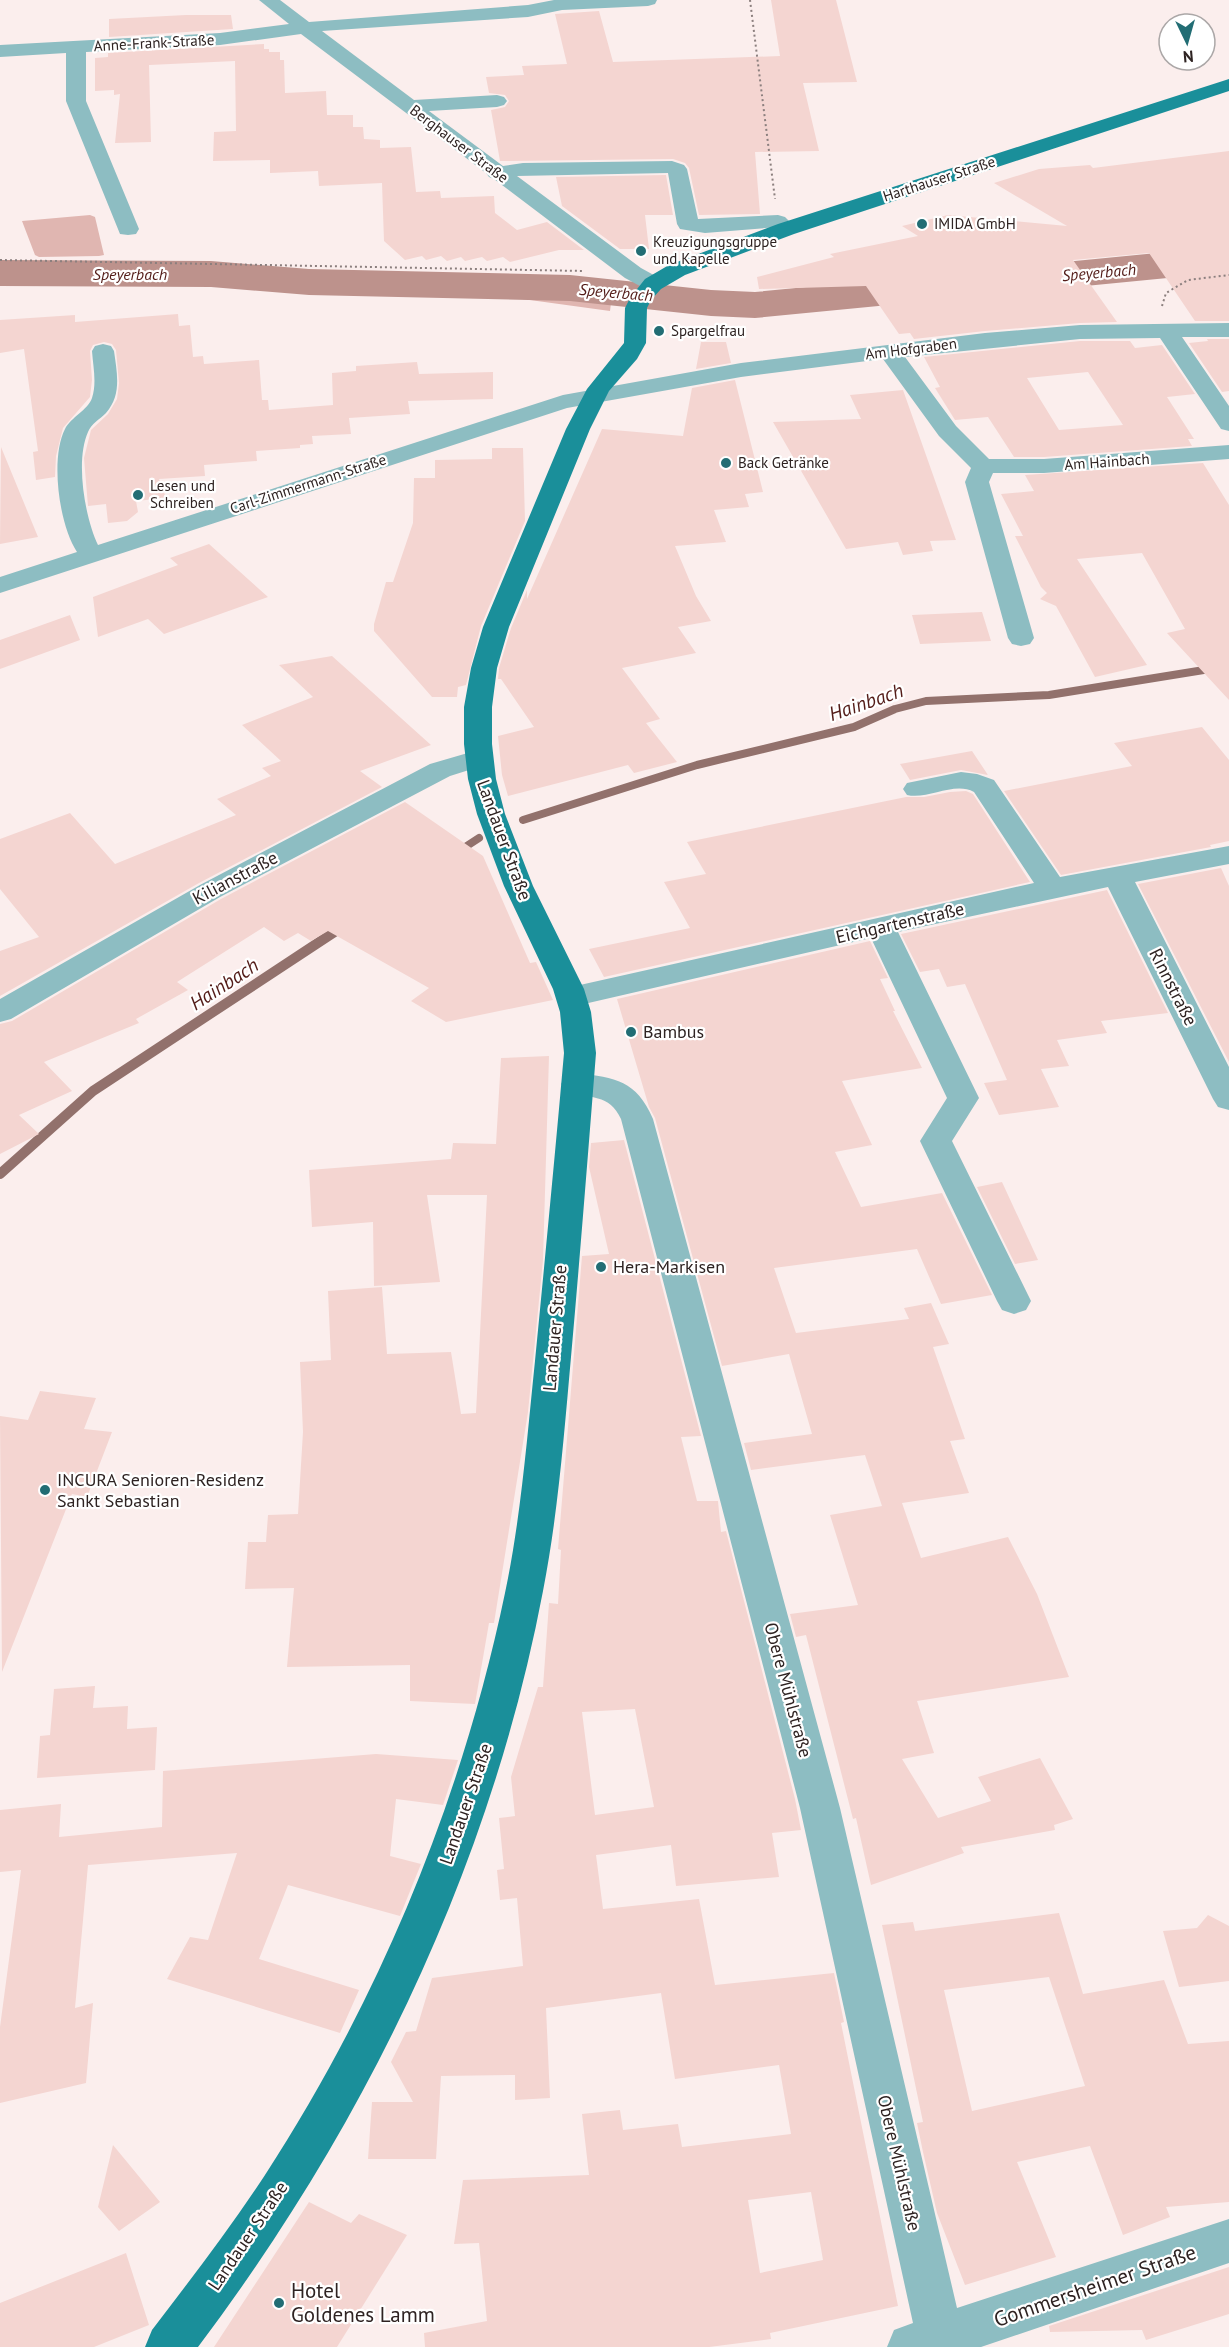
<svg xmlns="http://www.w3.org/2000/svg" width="1229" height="2347" font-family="'PT Sans',sans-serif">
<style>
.green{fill:#e0b6b1}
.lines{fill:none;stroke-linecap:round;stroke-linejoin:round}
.stream-far1{stroke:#92716c;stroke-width:8}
.stream{stroke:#92716c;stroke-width:10}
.river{fill:#bd928c;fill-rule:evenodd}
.building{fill:#f4d5d1;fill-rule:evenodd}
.path{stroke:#8b7f7e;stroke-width:2;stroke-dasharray:2 3;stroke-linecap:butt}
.minor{fill:#8dbdc2;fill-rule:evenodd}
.major{fill:#1a8f9a;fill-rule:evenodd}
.poi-dot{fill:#226d74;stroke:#fff;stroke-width:2}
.labels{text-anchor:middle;stroke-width:4.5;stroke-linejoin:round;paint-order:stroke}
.far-street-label{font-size:15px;fill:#2e2322;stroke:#fff}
.far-poi-label{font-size:15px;fill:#2e2322;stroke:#fff;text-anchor:start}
.far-water-label{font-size:16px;font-style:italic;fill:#531c18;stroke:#fff}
.street-label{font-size:18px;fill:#2e2322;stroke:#fff}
.poi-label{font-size:18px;fill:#2e2322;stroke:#fff;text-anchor:start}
.water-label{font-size:20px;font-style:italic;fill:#531c18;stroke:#fff}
.near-street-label{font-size:21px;fill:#2e2322;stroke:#fff}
.near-poi-label{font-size:21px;fill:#2e2322;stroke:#fff;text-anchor:start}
</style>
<rect width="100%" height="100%" fill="#fbeeed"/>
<path class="green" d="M 90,215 L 95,217 L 104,255 L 99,256 L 39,257 L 35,255 L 22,221 Z
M 0,264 L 532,275 L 613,287 L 610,311 L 463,291 L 324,290 L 246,285 L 0,285 Z"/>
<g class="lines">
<path class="stream-far1" d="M 523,820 L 697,765 L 854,727 L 895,709 L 926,701 L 1049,695 L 1229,666
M 456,853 L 479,838"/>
<path class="stream" d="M 0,1174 L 93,1091 L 342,927"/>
<path class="river" d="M 1229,246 L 1229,272 L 755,318 L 711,316 L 570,301 L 309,295 L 211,287 L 0,286 L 0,260 L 211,261 L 309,269 L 570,275 L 711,290 L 755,292 Z"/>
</g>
<path class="building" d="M 771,0 L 836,0 L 857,82 L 803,83 L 819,151 L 755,152 L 760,214 L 699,215 L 689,168 L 685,163 L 673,159 L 500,161 L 491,110 L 505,107 L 509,101 L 505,95 L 489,93 L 486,77 L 524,75 L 522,66 L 567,64 L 555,14 L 599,11 L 613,62 L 780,56 Z
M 186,15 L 231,15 L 233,29 L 109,37 L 109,19 Z
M 264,44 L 264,49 L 269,49 L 269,52 L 280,52 L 280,60 L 284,60 L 285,93 L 326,91 L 327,115 L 353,115 L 353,127 L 363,127 L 364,139 L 380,140 L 380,148 L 411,147 L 416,192 L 440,191 L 441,198 L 494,196 L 495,213 L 517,230 L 547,222 L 584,250 L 559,250 L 510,262 L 503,257 L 487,261 L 482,257 L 465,261 L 461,257 L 447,261 L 441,256 L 426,260 L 422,256 L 405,260 L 384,241 L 382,183 L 319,186 L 318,171 L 270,173 L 270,160 L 213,161 L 214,132 L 236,131 L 235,61 L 149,65 L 151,142 L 115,143 L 120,94 L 114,95 L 114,90 L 95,91 L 95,58 L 108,57 L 108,53 Z
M 1229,151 L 1229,321 L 1195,321 L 1149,253 L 1073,260 L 1117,322 L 1080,323 L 985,331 L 914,339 L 910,333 L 899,334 L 866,286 L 759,289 L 757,277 L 834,257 L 830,254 L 918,236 L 902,226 L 948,215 L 1067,226 L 994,183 L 1039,169 L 1090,165 L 1093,168 Z
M 666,175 L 673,215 L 645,215 L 649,249 L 620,249 L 562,206 L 556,177 Z
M 178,314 L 179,326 L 190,325 L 193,357 L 203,356 L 204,364 L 259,360 L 262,400 L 268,400 L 269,410 L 333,405 L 332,373 L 356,371 L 356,366 L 417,362 L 419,374 L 493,372 L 493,399 L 408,401 L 410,414 L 349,418 L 351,434 L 312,436 L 313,444 L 300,445 L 300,448 L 256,451 L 257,461 L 204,465 L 205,476 L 159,479 L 166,498 L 136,501 L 138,512 L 127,521 L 108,523 L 106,504 L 88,506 L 84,458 L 91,430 L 108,414 L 117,399 L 119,383 L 116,350 L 112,344 L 104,342 L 93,345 L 90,351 L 92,380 L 90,397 L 63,428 L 56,456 L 55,477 L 36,480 L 33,452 L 38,451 L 24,349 L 0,353 L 0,320 L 75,315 L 75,322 Z
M 1207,339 L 1229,339 L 1229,391 L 1222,392 L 1189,343 L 1208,341 Z
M 1080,341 L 1130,341 L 1135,348 L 1162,345 L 1195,394 L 1167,397 L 1194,439 L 1188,439 L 1192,446 L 1044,457 L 1014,457 L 988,417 L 955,420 L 935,388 L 940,387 L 924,357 ZM 1088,372 L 1123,425 L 1059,430 L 1027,378 Z
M 701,342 L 726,342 L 731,363 L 696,369 Z
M 735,380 L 763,492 L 745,494 L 749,507 L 714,510 L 726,542 L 675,546 L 696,596 L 711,621 L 678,627 L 696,653 L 622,668 L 660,719 L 646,723 L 677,762 L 634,773 L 628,765 L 508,796 L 502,775 L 498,736 L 534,727 L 501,679 L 498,679 L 499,668 L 511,628 L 527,590 L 527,599 L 602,429 L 683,436 L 692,388 Z
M 903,390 L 956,540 L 930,541 L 933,551 L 903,555 L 898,542 L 846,549 L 773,422 L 861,419 L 850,395 Z
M 1,447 L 38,537 L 0,544 Z
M 492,448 L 523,448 L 525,521 L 481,626 L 466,685 L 458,687 L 457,697 L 432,697 L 374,631 L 374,624 L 386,582 L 393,582 L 413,523 L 414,478 L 435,478 L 435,460 L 492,459 Z
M 1203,463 L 1229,505 L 1229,700 L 1167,633 L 1185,629 L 1142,553 L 1077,559 L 1147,665 L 1095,677 L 1056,606 L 1040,599 L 1047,593 L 1041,587 L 1015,536 L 1023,536 L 1001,494 L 1034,491 L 1025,475 Z
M 209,544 L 268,597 L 164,634 L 148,619 L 98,637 L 93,597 L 178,565 L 170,558 Z
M 982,612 L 991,641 L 920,644 L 912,615 Z
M 70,615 L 80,640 L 0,669 L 0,640 Z
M 332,656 L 431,745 L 360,771 L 382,787 L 199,883 L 0,996 L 0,951 L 39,937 L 0,889 L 0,839 L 70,813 L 115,864 L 236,815 L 217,799 L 271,776 L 262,768 L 281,761 L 242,725 L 313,697 L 279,665 Z
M 1202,727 L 1229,760 L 1229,841 L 1210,845 L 1211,847 L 1061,875 L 1004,791 L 1132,766 L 1114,743 Z
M 972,751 L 988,775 L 961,770 L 910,780 L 900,764 Z
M 966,791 L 973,794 L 1030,882 L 604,977 L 589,949 L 690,928 L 664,882 L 706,874 L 687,842 L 906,797 L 924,797 L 950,792 Z
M 405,802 L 483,856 L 530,963 L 536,962 L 553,1000 L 446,1022 L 411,1001 L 429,988 L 328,931 L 311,941 L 298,933 L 284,941 L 264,927 L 177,982 L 188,990 L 136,1019 L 139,1023 L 44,1062 L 72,1091 L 19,1115 L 39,1134 L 0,1154 L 0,1024 L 12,1021 L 221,899 Z
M 1221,868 L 1229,886 L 1229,1062 L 1138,884 Z
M 1107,890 L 1168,1013 L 1101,1021 L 1107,1033 L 1057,1040 L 1069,1066 L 1041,1069 L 1059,1107 L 999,1115 L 984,1083 L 1007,1080 L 965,984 L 947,987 L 939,969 L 920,972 L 901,934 Z
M 870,941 L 888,978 L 880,979 L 895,1011 L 893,1011 L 922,1068 L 842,1081 L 872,1145 L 835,1152 L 861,1207 L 942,1193 L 992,1295 L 941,1304 L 917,1249 L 774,1268 L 796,1333 L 909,1319 L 904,1308 L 931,1303 L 949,1344 L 933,1347 L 965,1439 L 950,1441 L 969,1493 L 902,1503 L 921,1558 L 1008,1537 L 1037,1594 L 1069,1677 L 917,1701 L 934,1753 L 902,1759 L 938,1818 L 991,1801 L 978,1777 L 1040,1758 L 1073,1819 L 1054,1825 L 1055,1830 L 961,1847 L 964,1853 L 871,1885 L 856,1818 L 853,1819 L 806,1635 L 796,1637 L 790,1614 L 858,1605 L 830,1515 L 882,1506 L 865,1455 L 751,1470 L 744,1443 L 812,1434 L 789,1354 L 722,1366 L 655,1118 L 649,1107 L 617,999 Z
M 549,1056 L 543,1260 L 528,1412 L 494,1623 L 489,1623 L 475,1704 L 410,1701 L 410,1665 L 287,1667 L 294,1588 L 245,1589 L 248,1542 L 266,1542 L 268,1515 L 298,1514 L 303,1432 L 300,1362 L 331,1360 L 328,1291 L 382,1287 L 387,1354 L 451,1352 L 461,1414 L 476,1413 L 487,1195 L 427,1195 L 440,1282 L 374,1286 L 373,1222 L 312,1227 L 309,1170 L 451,1159 L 453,1143 L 496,1144 L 501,1058 Z
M 624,1140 L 701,1436 L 681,1437 L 697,1501 L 718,1501 L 721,1532 L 726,1531 L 795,1799 L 801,1830 L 772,1833 L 779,1877 L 676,1886 L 671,1845 L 596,1855 L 603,1909 L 699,1899 L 715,1985 L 834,1973 L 844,2022 L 841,2023 L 898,2306 L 770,2333 L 771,2339 L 709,2347 L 425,2347 L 424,2333 L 487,2321 L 479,2243 L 454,2244 L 463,2180 L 589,2175 L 582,2114 L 620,2110 L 623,2130 L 678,2124 L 682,2147 L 791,2134 L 779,2065 L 675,2079 L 661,1993 L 546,2008 L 550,2098 L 515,2100 L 515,2075 L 441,2076 L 436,2159 L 368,2159 L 372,2102 L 413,2102 L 391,2062 L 406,2032 L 416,2031 L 432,1978 L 523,1966 L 517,1898 L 500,1900 L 497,1870 L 504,1869 L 499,1818 L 515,1816 L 511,1777 L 538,1687 L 543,1687 L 549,1603 L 558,1604 L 561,1550 L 558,1549 L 582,1256 L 609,1254 L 589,1167 L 591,1143 ZM 635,1709 L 654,1807 L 595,1815 L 582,1712 ZM 811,2192 L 823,2260 L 760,2273 L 748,2200 Z
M 1002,1182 L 1038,1260 L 1015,1264 L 977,1187 Z
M 40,1391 L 96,1398 L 84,1429 L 112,1432 L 87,1497 L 72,1494 L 2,1672 L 0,1416 L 28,1420 Z
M 95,1686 L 93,1708 L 128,1706 L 127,1729 L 157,1727 L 155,1770 L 37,1778 L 40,1736 L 50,1735 L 54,1689 Z
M 376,1754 L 458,1760 L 443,1805 L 396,1799 L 390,1856 L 421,1864 L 400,1916 L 288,1885 L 259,1959 L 359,1990 L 340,2033 L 167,1979 L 190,1937 L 208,1940 L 237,1853 L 88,1865 L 75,2008 L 93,2003 L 86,2083 L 0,2103 L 0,2027 L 21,1870 L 0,1872 L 0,1810 L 61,1804 L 59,1837 L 162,1827 L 163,1771 Z
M 1059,1913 L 1083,1994 L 1164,1980 L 1188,2044 L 1229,2041 L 1229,2202 L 1166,2207 L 1170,2217 L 1123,2235 L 1090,2146 L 1017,2162 L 1056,2257 L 965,2285 L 937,2213 L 923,2152 L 917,2123 L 923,2122 L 882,1925 L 913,1922 L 915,1931 ZM 1049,1977 L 1085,2086 L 972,2111 L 944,1990 Z
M 1208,1915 L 1229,1926 L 1229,1981 L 1179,1987 L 1163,1931 L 1197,1928 Z
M 113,2145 L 160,2202 L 119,2231 L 98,2207 Z
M 309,2202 L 351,2223 L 359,2214 L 407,2235 L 337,2347 L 214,2347 Z
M 126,2253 L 149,2325 L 94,2347 L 0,2347 L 0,2303 Z
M 1229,2267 L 1229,2314 L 1146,2340 L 1142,2330 L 1050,2332 L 1049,2326 Z"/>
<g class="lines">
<path class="path" d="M 750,0 L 775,199
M 0,260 L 584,271
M 1162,306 L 1166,293 L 1188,280 L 1229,275"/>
<path class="minor" d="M 259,0 L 280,0 L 309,22 L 528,5 L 554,0 L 657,0 L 655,4 L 648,6 L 562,10 L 528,17 L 322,31 L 414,100 L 497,95 L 504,97 L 507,101 L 504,105 L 497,107 L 429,111 L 503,166 L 523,163 L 672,161 L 684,165 L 687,169 L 698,219 L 778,215 L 785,217 L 789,221 L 785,225 L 778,227 L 705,233 L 680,229 L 677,224 L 668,173 L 517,176 L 641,268 L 661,279 L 664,284 L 661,289 C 647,292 637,284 625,278 L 494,179 L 489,177 L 486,173 L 301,34 L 220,45 L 86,52 L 86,101 L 139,229 L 136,234 L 128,235 L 120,234 L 66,101 L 66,53 L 0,57 L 0,45 L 220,33 L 289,24 Z
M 1229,323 L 1229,337 L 1182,337 L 1229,406 L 1229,431 L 1221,429 L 1160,338 L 1080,339 L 905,357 L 956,426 L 989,459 L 1044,459 L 1229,445 L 1229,459 L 1044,473 L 993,473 L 989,482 L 1034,638 L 1030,644 L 1021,646 L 1012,644 L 1008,638 L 965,482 L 971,468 L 939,436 L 883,359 L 741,377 L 567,408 L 0,593 L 0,577 L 77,552 C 59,525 50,458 65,429 C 71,417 88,410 92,398 C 97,383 93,366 92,351 L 95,346 L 103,344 L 111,346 L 114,351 C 117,373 122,395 106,413 C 100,419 91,424 88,432 C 75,461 85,518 98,545 L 563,395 L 741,363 L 985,333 L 1080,325 Z
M 478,750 L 488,752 L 492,758 L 488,764 L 450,776 L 220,897 L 11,1019 L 0,1022 L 0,999 L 200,885 L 430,764 Z
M 961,772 L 977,774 L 994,780 L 1060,877 L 1229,846 L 1229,864 L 1135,882 L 1229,1067 L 1229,1110 L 1218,1107 L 1213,1099 L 1108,887 L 898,932 L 979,1098 L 952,1141 L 1031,1301 L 1026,1310 L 1014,1314 L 1002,1310 L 997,1301 L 920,1141 L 947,1098 L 871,938 L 571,1007 L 560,1004 L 556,997 L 560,990 L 571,987 L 1034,883 L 974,792 C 954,781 928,800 907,795 L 903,789 L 907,783 Z
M 577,1073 C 616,1078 636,1080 653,1119 L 840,1808 L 957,2308 L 1229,2219 L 1229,2263 L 981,2347 L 887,2347 L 894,2330 L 913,2323 L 800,1808 L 621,1119 C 610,1094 589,1098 566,1092 L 561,1084 L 566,1076 Z"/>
<path class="major" d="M 1229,79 L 1229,91 L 794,234 L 685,275 L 661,289 L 651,300 L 647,308 L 646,343 L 637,359 L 609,391 L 590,429 L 509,627 L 497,668 L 492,707 L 492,744 L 496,779 L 505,814 L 533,886 L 584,989 L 591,1012 L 596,1053 C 588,1154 580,1256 571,1357 C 564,1435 558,1514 543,1591 C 491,1866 366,2124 198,2347 L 145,2347 L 152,2330 C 191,2279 230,2228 265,2175 C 380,1998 462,1799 505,1593 C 521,1517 527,1438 535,1361 C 545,1258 555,1156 564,1053 L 560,1012 L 553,989 L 504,886 L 477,814 L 468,779 L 464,744 L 464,707 L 471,668 L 483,627 L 566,429 L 587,389 L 624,343 L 625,308 L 630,298 L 645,279 L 669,265 L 778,224 Z"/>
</g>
<g class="poi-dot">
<circle cx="922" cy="224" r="6"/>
<circle cx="641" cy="251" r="6"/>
<circle cx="659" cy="331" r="6"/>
<circle cx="726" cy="463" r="6"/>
<circle cx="138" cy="495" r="6"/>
<circle cx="631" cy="1032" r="6"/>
<circle cx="601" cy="1267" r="6"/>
<circle cx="45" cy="1490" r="6"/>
<circle cx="279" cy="2303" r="6"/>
</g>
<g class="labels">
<g class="far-street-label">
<text transform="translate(154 43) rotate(-3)" y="5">Anne-Frank-Straße</text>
<text transform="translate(459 144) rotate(37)" y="5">Berghauser Straße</text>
<text transform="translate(939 179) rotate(-18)" y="5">Harthauser Straße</text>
<text transform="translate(911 349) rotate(-7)" y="5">Am Hofgraben</text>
<text transform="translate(1107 462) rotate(-4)" y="5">Am Hainbach</text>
<text transform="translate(308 484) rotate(-18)" y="5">Carl-Zimmermann-Straße</text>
</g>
<g class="far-poi-label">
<text x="934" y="229">IMIDA GmbH</text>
<text x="653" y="247">Kreuzigungsgruppe<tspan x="653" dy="17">und Kapelle</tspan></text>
<text x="671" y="336">Spargelfrau</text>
<text x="738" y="468">Back Getränke</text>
<text x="150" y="491">Lesen und<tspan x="150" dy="17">Schreiben</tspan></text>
</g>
<g class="far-water-label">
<text transform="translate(1099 272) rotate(-5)" y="6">Speyerbach</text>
<text x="130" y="280">Speyerbach</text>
<text transform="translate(616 292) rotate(5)" y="6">Speyerbach</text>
</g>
<g class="street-label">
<text transform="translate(504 840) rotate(70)" y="6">Landauer Straße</text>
<text transform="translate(235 878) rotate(-28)" y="6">Kilianstraße</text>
<text transform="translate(900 923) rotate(-13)" y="6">Eichgartenstraße</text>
<text transform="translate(1173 987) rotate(63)" y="6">Rinnstraße</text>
<text transform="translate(555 1328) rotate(-85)" y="6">Landauer Straße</text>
<text transform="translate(788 1690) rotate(75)" y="6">Obere Mühlstraße</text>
<text transform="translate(466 1804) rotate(-71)" y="6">Landauer Straße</text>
<text transform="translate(899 2163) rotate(77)" y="6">Obere Mühlstraße</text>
<text transform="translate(248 2236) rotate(-56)" y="6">Landauer Straße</text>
</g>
<g class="poi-label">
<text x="643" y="1038">Bambus</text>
<text x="613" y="1273">Hera-Markisen</text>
<text x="57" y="1486">INCURA Senioren-Residenz<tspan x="57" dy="21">Sankt Sebastian</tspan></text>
</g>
<g class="water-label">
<text transform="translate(866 702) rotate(-19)" y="7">Hainbach</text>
<text transform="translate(224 984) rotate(-33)" y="7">Hainbach</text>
</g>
<g class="near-street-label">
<text transform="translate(1095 2286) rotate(-19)" y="7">Gommersheimer Straße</text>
</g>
<g class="near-poi-label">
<text x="291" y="2298">Hotel<tspan x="291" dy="24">Goldenes Lamm</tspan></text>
</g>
</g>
<g transform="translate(1187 42) rotate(175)"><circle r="28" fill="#ffffff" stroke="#aba7a7" stroke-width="1.5"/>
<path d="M0-4.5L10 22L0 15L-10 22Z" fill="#226d74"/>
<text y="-9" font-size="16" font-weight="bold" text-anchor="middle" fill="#2e2322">N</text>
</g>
</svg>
